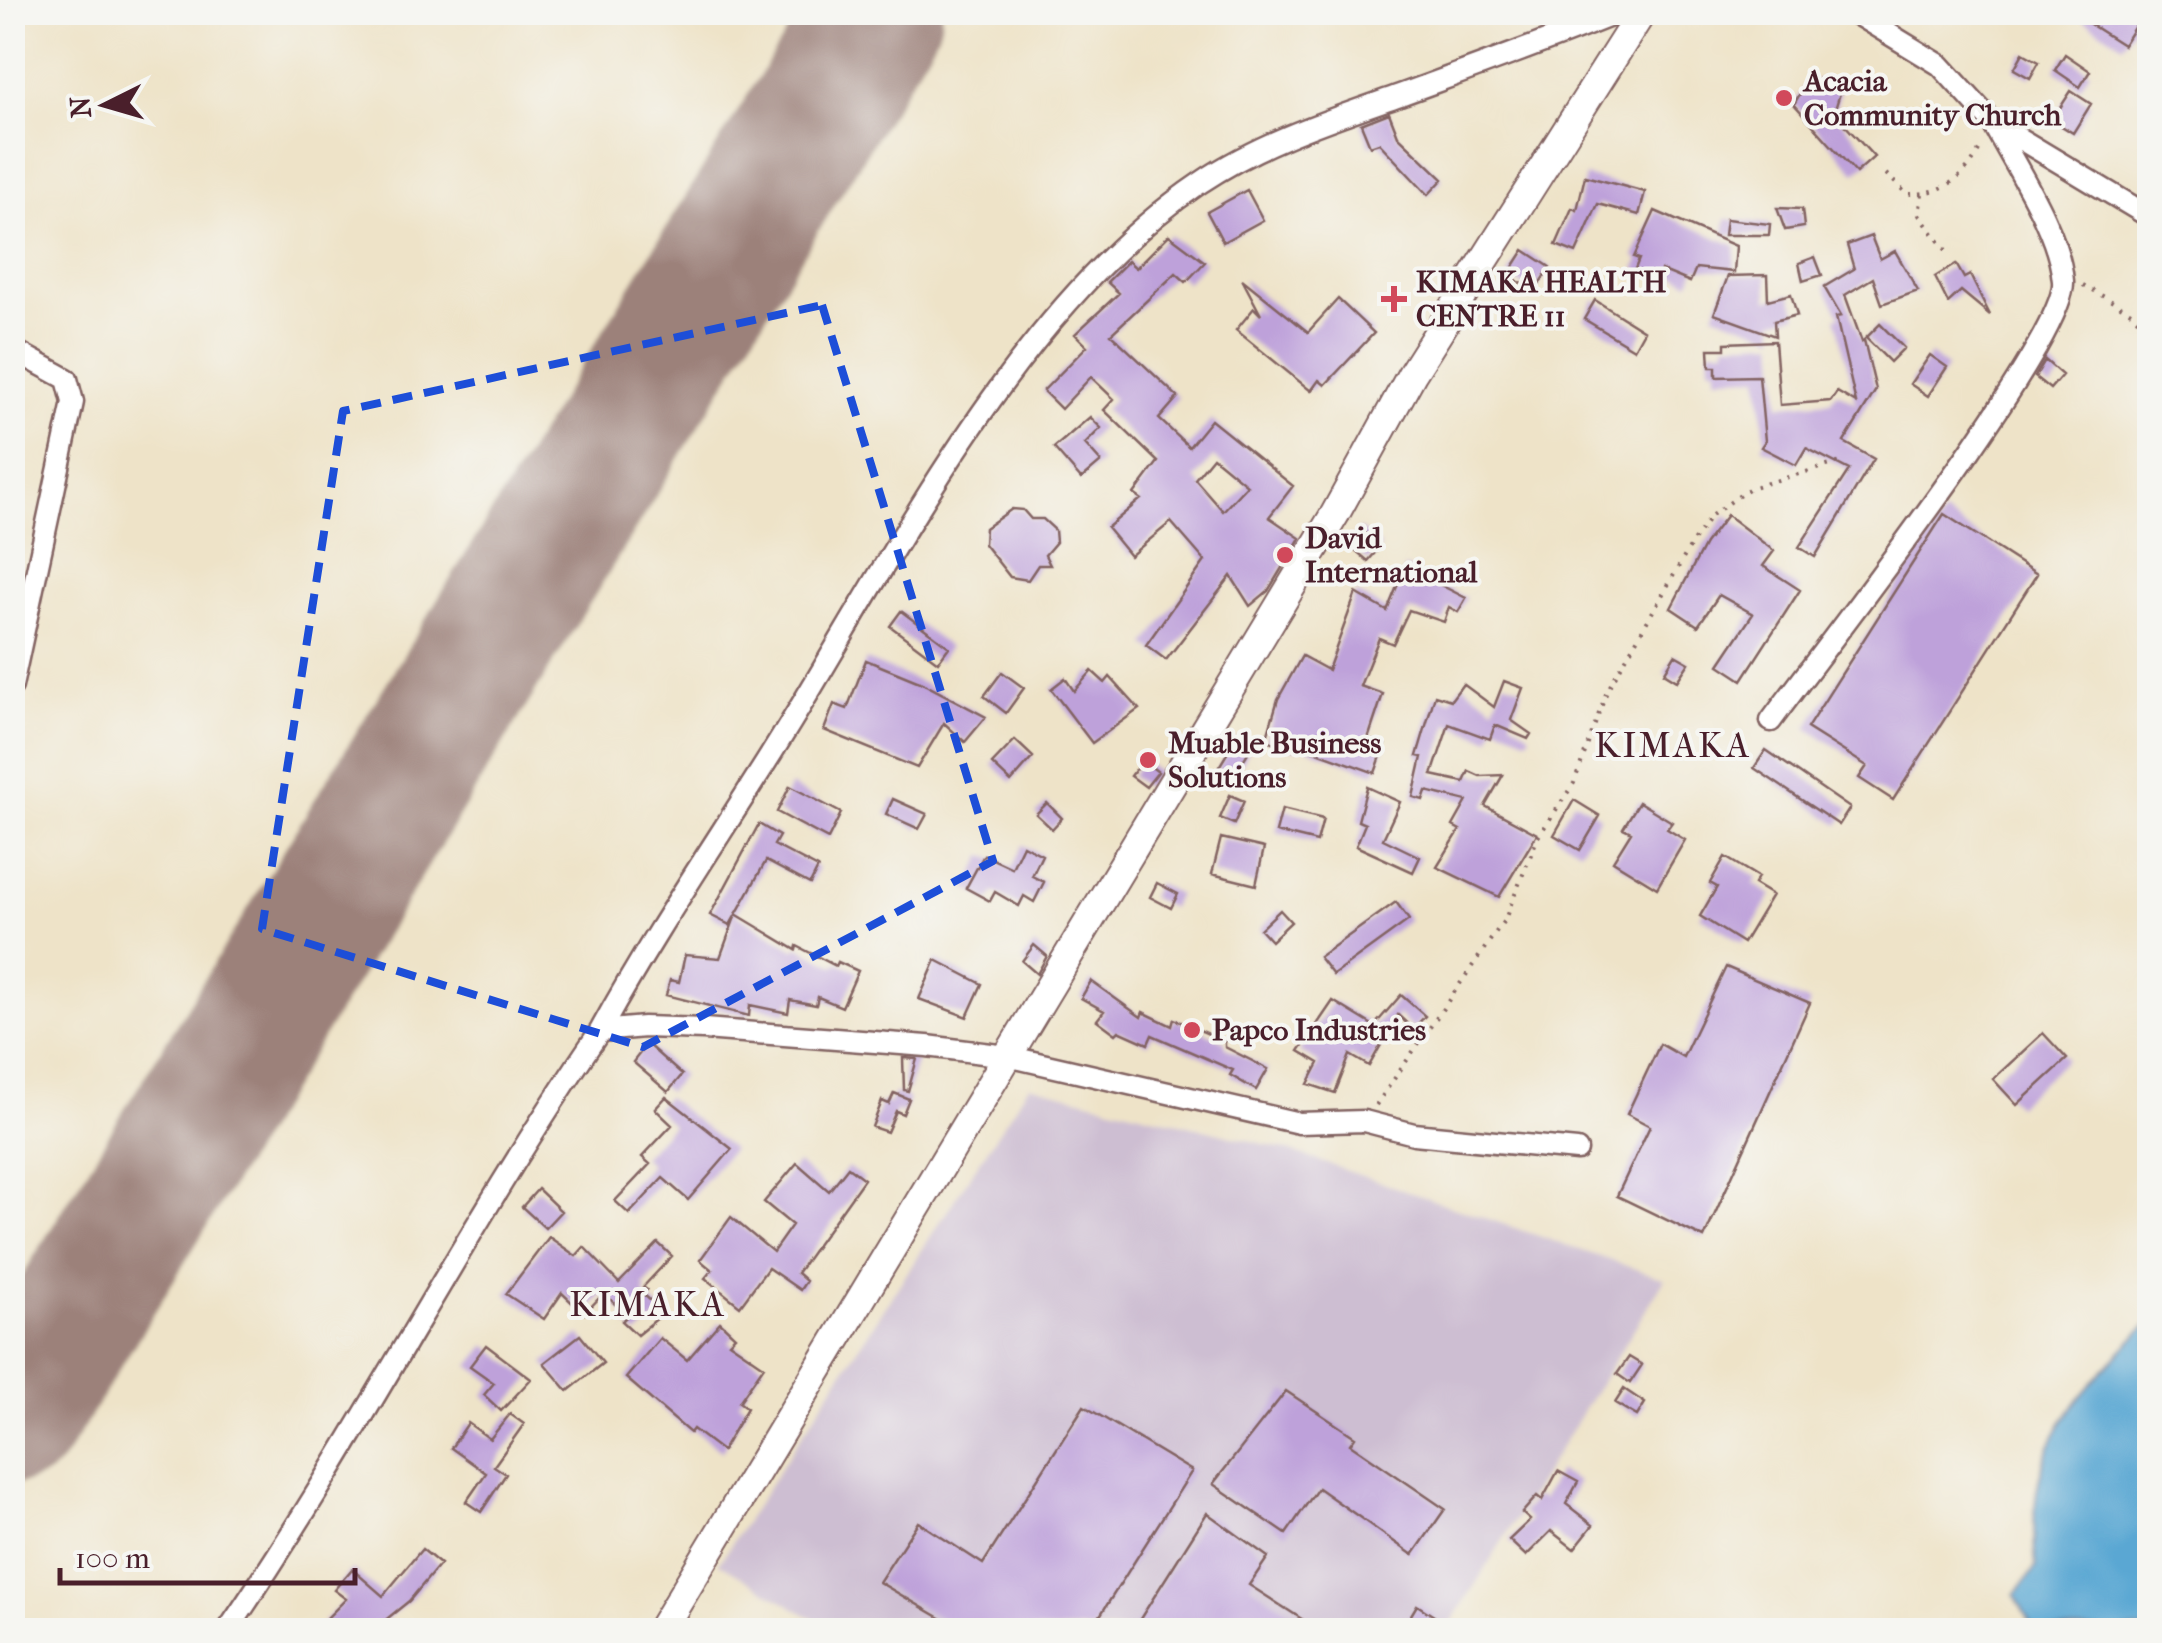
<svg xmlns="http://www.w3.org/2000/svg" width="2162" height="1643" font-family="'IM FELL French Canon',serif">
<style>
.industrial{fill:#cdbed2}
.water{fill:#5aa7d3;stroke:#52637f;stroke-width:2.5}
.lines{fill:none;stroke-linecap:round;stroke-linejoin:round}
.runway{stroke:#9c817a;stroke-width:132}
.building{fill:#bea1da;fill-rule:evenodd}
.minor-casing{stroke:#836462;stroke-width:25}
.major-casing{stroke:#836462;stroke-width:32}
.path{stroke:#836462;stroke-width:4;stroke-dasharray:2.5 8;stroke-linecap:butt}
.minor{stroke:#fff;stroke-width:20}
.major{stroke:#fff;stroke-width:28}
.marked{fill:none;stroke:#1d4ed8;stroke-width:8;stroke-dasharray:20 12;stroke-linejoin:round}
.poi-dot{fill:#d1495b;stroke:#f6f6f2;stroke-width:4}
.labels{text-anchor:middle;stroke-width:8;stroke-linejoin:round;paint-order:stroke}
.poi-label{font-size:30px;font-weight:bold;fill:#4a1f2b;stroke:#f6f6f2;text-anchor:start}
.quarter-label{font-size:35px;letter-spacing:2.5px;fill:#4a1f2b;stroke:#f6f6f2}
</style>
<rect width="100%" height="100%" fill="#f6f6f2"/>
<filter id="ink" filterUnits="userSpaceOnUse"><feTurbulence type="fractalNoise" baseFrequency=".01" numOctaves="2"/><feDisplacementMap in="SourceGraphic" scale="20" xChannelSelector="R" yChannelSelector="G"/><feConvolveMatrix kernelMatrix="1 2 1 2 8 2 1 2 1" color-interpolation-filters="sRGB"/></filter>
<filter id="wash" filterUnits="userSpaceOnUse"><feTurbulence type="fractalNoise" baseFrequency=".0048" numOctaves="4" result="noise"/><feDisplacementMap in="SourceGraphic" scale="40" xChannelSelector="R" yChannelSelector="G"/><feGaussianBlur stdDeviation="2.25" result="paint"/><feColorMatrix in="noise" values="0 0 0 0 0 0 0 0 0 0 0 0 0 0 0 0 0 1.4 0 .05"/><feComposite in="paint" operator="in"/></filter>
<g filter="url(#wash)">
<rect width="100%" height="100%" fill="#eee3c8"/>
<path class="industrial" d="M 1029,1085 L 1283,1149 L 1665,1279 L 1447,1630 L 832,1630 L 719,1563 Z"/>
<path class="water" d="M 2149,1323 L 2149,1630 L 2034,1630 L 2015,1595 L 2036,1567 C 2024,1444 2069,1405 2149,1323 Z"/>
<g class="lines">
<path class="runway" d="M 12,1418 L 876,12"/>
</g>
<g id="blocks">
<path class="building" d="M 2071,12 L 2144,12 L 2123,45 Z
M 2023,53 L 2039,62 L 2030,78 L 2014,69 Z
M 2065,54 L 2090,71 L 2080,87 L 2055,70 Z
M 1818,79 L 1840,93 L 1834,113 L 1874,157 L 1856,173 L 1794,104 L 1805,85 L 1812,89 Z
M 2071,91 L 2091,104 L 2073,133 L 2052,120 Z
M 1389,113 L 1398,136 L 1443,179 L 1428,195 L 1379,143 L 1370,146 L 1361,124 Z
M 1585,176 L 1645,192 L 1639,215 L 1598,204 L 1576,253 L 1556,245 L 1572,208 L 1577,210 Z
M 1247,190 L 1263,220 L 1223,242 L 1207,212 Z
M 1777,208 L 1802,209 L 1804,227 L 1785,230 Z
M 1655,211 L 1736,246 L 1734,272 L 1696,268 L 1690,282 L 1661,270 L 1659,279 L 1635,269 L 1639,259 L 1634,257 Z
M 1726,219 L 1770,224 L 1769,235 L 1724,235 Z
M 1169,235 L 1205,262 L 1186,282 L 1176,273 L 1111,334 L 1178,397 L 1159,419 L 1189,447 L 1211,420 L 1293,486 L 1269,517 L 1300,538 L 1268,591 L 1250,606 L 1231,576 L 1166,660 L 1146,645 L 1205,561 L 1171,522 L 1130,556 L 1107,528 L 1141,499 L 1134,494 L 1158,462 L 1104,410 L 1114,399 L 1091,377 L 1061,409 L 1043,391 L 1087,346 L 1075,334 L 1119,293 L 1107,282 L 1128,261 L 1136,268 ZM 1213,457 L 1247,485 L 1223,511 L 1195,479 Z
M 1871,236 L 1880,259 L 1895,251 L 1918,291 L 1882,304 L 1873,278 L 1845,295 L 1862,342 L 1864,340 L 1876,390 L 1844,442 L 1874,459 L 1815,557 L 1799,547 L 1849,470 L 1806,448 L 1796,465 L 1761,447 L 1765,441 L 1759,376 L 1716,377 L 1716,367 L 1710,367 L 1709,349 L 1725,349 L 1725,343 L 1775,341 L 1780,405 L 1831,401 L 1837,392 L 1856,403 L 1836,317 L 1841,316 L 1824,287 L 1854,269 L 1847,245 Z
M 1524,250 L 1550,267 L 1534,292 L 1508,275 Z
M 1815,257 L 1822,275 L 1803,281 L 1799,263 Z
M 1956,264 L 1964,278 L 1970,275 L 1990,315 L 1961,291 L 1948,303 L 1935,277 Z
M 1767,275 L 1768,300 L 1791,294 L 1797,315 L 1774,321 L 1775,336 L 1714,314 L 1728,276 Z
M 1242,279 L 1308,332 L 1338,299 L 1374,333 L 1325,385 L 1319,380 L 1311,391 L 1236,330 L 1254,308 L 1261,315 Z
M 1595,300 L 1644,331 L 1634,349 L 1584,319 Z
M 1880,324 L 1904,348 L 1890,362 L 1866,338 Z
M 1930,355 L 1947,367 L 1928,396 L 1910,384 Z
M 2045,360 L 2062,375 L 2050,389 L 2035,377 Z
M 1090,417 L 1101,428 L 1085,444 L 1101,462 L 1081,479 L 1054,448 Z
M 1012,509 L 1023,510 L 1031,519 L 1043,519 L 1055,530 L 1056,542 L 1045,555 L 1050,565 L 1038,565 L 1028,580 L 1010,577 L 984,544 L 985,528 Z
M 1944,514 L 2037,574 L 1893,800 L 1859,778 L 1867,766 L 1807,728 Z
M 1727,515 L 1774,551 L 1763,566 L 1800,590 L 1742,680 L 1719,665 L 1753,614 L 1719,595 L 1698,626 L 1671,608 L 1705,544 Z
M 1360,529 L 1381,546 L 1368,561 L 1348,544 Z
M 1405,567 L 1466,598 L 1458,612 L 1449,607 L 1444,622 L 1409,610 L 1393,644 L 1379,638 L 1360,686 L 1383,694 L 1368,739 L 1385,745 L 1375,773 L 1298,745 L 1296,750 L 1266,740 L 1278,699 L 1302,656 L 1328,670 L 1356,593 L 1387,611 Z
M 901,611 L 949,647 L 938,662 L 890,626 Z
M 1675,655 L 1689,663 L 1677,681 L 1664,673 Z
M 866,660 L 922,683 L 986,717 L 965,742 L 944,723 L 917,768 L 824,730 L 834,704 L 847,709 Z
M 1092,671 L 1105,683 L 1110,677 L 1139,709 L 1092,743 L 1051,689 L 1065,678 L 1074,691 Z
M 1002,672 L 1024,688 L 1006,713 L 984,696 Z
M 1504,681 L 1523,688 L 1511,720 L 1531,734 L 1528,739 L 1495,725 L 1490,739 L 1449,724 L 1432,775 L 1464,782 L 1469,771 L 1480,776 L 1503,775 L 1485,806 L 1537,834 L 1499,897 L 1437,867 L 1460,830 L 1453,826 L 1467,801 L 1426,791 L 1423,800 L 1413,797 L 1422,757 L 1417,756 L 1435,695 L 1451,700 L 1463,684 L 1494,707 Z
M 1237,737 L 1252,746 L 1232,779 L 1217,770 Z
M 1015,740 L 1033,757 L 1011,782 L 992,764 Z
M 1766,750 L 1850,808 L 1839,825 L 1754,768 Z
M 1143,760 L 1158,772 L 1146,787 L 1131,776 Z
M 790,786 L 841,813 L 828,839 L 777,812 Z
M 1367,787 L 1400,802 L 1383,839 L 1420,857 L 1413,872 L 1356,846 L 1365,824 L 1358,821 Z
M 1230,795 L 1244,801 L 1234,824 L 1220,818 Z
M 893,799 L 927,814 L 919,829 L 886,814 Z
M 1574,800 L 1600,816 L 1580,850 L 1554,835 Z
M 1639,802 L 1672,822 L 1667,829 L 1685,840 L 1657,888 L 1613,861 L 1631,832 L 1623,828 Z
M 1047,803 L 1062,818 L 1052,829 L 1036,814 Z
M 1282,809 L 1323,819 L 1317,842 L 1276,832 Z
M 759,824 L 779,836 L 774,845 L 818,868 L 810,884 L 766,861 L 730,925 L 710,915 Z
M 1221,838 L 1264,848 L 1256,885 L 1212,874 Z
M 1023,845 L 1042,855 L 1032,876 L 1044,882 L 1034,902 L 1024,896 L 1019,906 L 995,892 L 990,901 L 966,888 L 984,855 L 1012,868 Z
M 1725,857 L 1758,877 L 1754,884 L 1772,895 L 1743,943 L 1700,916 L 1717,887 L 1710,883 Z
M 1157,883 L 1178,894 L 1171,908 L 1150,897 Z
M 1396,902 L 1409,920 L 1333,975 L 1319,957 Z
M 1280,910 L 1291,922 L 1271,941 L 1260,929 Z
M 736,914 L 796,950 L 797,946 L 836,966 L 838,962 L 858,971 L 842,1007 L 818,997 L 816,1005 L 790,1000 L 788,1013 L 750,1005 L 749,1016 L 666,995 L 670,980 L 679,982 L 685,955 L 720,958 Z
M 1034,945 L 1047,956 L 1037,974 L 1022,961 Z
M 936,960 L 982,984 L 967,1017 L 919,999 Z
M 1726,967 L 1810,1003 L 1704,1238 L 1617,1196 L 1650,1126 L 1627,1114 L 1660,1044 L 1683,1057 Z
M 1091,981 L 1141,1017 L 1143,1012 L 1172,1026 L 1174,1019 L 1225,1041 L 1225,1047 L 1268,1069 L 1256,1090 L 1230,1075 L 1233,1070 L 1152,1035 L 1148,1044 L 1119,1031 L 1116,1034 L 1097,1020 L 1104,1011 L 1081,998 Z
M 1401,995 L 1425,1016 L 1413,1029 L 1398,1015 L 1369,1066 L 1350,1055 L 1335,1093 L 1308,1084 L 1319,1063 L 1299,1051 L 1333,1001 L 1374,1026 Z
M 2043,1033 L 2067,1059 L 2017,1105 L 1993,1079 Z
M 647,1044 L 682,1075 L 668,1092 L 633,1062 Z
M 903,1058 L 917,1059 L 908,1091 L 904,1090 Z
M 894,1093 L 909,1099 L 903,1114 L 896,1111 L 887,1132 L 872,1127 L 882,1101 L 889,1104 Z
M 666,1097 L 732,1149 L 688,1200 L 663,1178 L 629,1214 L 615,1201 L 650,1164 L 642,1157 L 672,1125 L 655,1109 Z
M 797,1163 L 829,1191 L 848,1167 L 864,1179 L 797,1273 L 806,1281 L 800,1290 L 768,1268 L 740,1306 L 705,1278 L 712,1270 L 700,1260 L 731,1217 L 773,1252 L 792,1225 L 764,1202 Z
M 538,1189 L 561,1211 L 545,1228 L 522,1207 Z
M 549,1237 L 576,1256 L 584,1247 L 619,1283 L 658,1243 L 672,1256 L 643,1287 L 647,1290 L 643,1294 L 664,1313 L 637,1335 L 622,1321 L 627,1316 L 604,1293 L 584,1314 L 562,1293 L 544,1319 L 506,1294 Z
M 720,1322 L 735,1336 L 729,1342 L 764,1366 L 739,1402 L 747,1408 L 722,1451 L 693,1429 L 690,1433 L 626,1378 L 660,1338 L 687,1360 Z
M 580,1335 L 603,1363 L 568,1391 L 544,1363 Z
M 486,1345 L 531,1379 L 501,1411 L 484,1395 L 494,1383 L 470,1366 Z
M 1629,1357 L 1642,1365 L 1630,1383 L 1617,1374 Z
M 1624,1389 L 1645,1403 L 1637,1416 L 1615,1403 Z
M 1286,1391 L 1355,1437 L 1350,1444 L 1445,1509 L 1413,1555 L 1318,1488 L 1286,1534 L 1213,1484 Z
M 1084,1406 L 1192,1471 L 1091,1630 L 961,1630 L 879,1582 L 918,1522 L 983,1564 Z
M 510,1414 L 524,1424 L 494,1466 L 506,1474 L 481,1512 L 466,1502 L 486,1473 L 451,1448 L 468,1423 L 490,1439 Z
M 1558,1471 L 1578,1482 L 1566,1504 L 1593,1525 L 1574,1549 L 1551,1531 L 1526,1556 L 1509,1540 L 1530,1520 L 1522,1513 L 1537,1496 L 1542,1500 Z
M 1207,1513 L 1268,1557 L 1249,1585 L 1305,1621 L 1299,1630 L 1133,1630 Z
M 422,1549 L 440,1564 L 409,1601 L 373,1630 L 332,1630 L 323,1622 L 346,1599 L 334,1590 L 352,1569 L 383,1596 Z
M 1417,1605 L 1434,1616 L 1425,1630 L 1402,1630 Z"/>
</g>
</g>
<g filter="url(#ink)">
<use href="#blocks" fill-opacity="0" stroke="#836462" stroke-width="2.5"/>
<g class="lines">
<g class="minor-casing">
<path id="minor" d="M 1853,12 L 1940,65 L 1992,122 L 2150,217
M 12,349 L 67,379 L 73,402 L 12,686
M 1771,721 C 1819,655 2068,339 2063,281 C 2059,231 2015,166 1992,122
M 600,1031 C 658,925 728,825 791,722 C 901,542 1022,303 1200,183 C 1260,142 1332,119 1400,95 C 1474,68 1547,42 1620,12
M 228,1630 C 360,1436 467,1225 600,1031 L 644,1027 L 704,1029 L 927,1046 L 1007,1056 L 1299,1123 L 1364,1121 L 1414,1134 L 1577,1150"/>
</g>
<g class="major-casing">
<path id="major" d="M 661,1630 L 1335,514 L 1412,374 L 1642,12"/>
</g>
<path class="path" d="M 1886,174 L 1907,194 C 1942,195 1968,177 1982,144
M 1922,194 L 1919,215 L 1949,254
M 2083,285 L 2131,312 L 2150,333
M 1376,1105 L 1505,919 L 1538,837 L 1574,783 L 1607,691 L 1694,540 L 1712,515 L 1750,488 L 1841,462"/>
<use href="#minor" class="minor"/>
<use href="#major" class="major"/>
</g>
</g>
<path class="marked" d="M 822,305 L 993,861 L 643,1047 L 262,929 L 343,411 Z"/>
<g class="poi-dot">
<circle cx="1784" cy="98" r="10"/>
<path d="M1389 284h10v10h10v10h-10v10h-10v-10h-10v-10h10z"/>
<circle cx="1285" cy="555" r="10"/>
<circle cx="1148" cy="760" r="10"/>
<circle cx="1192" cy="1030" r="10"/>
</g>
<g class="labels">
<g class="poi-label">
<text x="1804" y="91">Acacia<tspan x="1804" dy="34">Community Church</tspan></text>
<text x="1416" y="292">KIMAKA HEALTH<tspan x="1416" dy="34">CENTRE 11</tspan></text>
<text x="1305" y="548">David<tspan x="1305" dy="34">International</tspan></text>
<text x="1168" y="753">Muable Business<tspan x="1168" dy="34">Solutions</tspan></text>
<text x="1212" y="1040">Papco Industries</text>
</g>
<g class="quarter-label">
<text x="1673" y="757">KIMAKA</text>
<text x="648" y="1316">KIMAKA</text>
</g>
</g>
<rect width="2162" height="1643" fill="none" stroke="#f6f6f2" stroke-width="50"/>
<g transform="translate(105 105) rotate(265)" stroke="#f6f6f2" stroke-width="8" paint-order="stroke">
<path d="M0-8L18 38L0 25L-18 38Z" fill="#4a1f2b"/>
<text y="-15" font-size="28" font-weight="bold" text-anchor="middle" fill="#4a1f2b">N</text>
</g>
<path d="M60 1568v15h295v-15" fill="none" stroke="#4a1f2b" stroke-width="5"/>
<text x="75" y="1568" font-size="30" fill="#4a1f2b" stroke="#f6f6f2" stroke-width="8" paint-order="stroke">100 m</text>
</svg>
